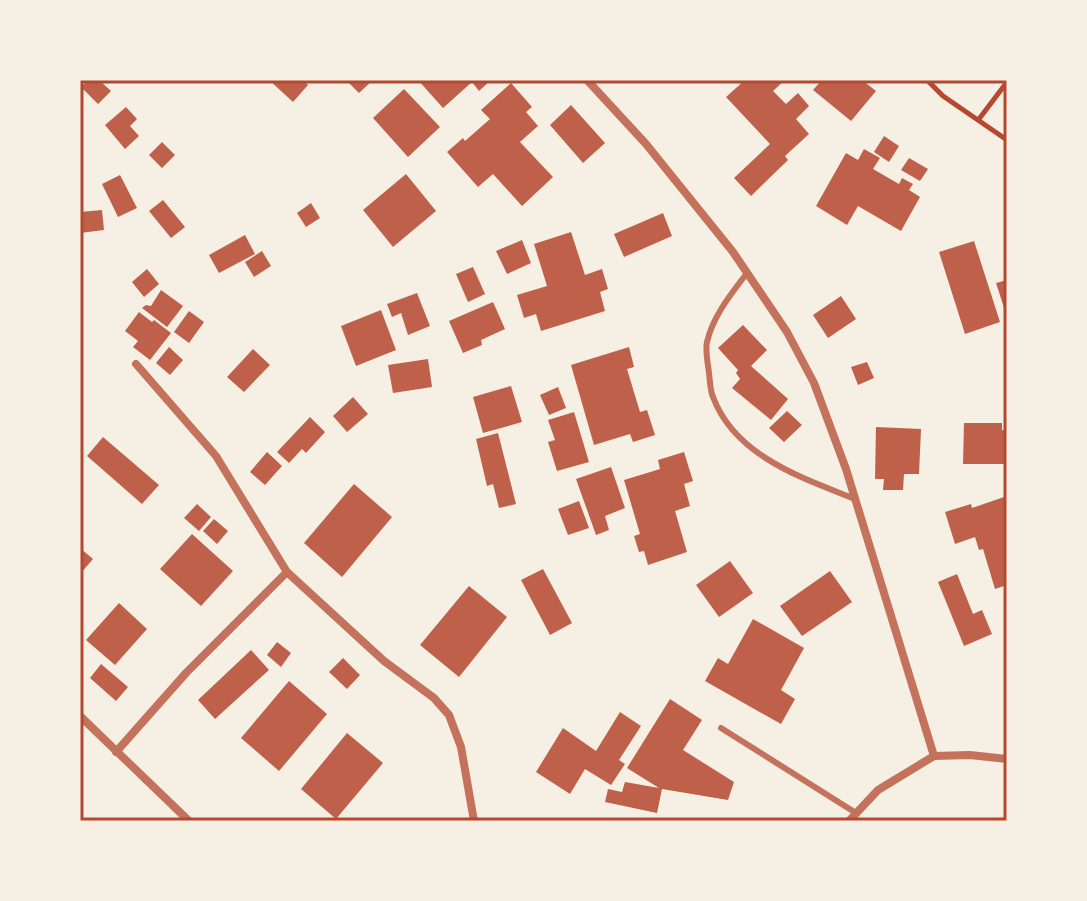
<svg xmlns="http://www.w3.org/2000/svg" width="1087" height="901" font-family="'Roboto Condensed',sans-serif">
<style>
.building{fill:#bf614a}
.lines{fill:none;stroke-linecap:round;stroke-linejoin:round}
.path{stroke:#b5482f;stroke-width:5}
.service{stroke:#c5725c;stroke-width:6}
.minor{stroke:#c5725c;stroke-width:8}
.neatline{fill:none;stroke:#b5482f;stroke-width:3}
</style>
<rect width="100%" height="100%" fill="#f6efe4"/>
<path class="building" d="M 88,80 L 99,80 L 111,91 L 98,104 L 81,87 Z
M 269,80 L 303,80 L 308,85 L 293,102 Z
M 346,80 L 373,80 L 359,93 Z
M 418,80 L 491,80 L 479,91 L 472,82 L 443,108 Z
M 745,80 L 785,80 L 773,91 L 786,104 L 798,93 L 809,106 L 796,119 L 809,134 L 785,156 L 788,160 L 751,196 L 734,178 L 770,144 L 726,97 Z
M 822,80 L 862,80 L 876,91 L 851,121 L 813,90 Z
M 511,83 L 532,107 L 526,112 L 538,126 L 520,142 L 553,177 L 522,206 L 493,174 L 478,187 L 447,152 L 463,138 L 465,141 L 490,119 L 481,110 Z
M 404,89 L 440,127 L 408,157 L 373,118 Z
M 571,105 L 605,143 L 583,163 L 550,125 Z
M 126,107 L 137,119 L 130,126 L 139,136 L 125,149 L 105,125 Z
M 884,136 L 899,146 L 889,162 L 874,152 Z
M 162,142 L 175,155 L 162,168 L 149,155 Z
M 864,149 L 880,158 L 873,169 L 899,184 L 902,178 L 913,184 L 909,190 L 920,197 L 901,231 L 858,206 L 847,225 L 816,206 L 846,153 L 858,160 Z
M 909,158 L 928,169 L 920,181 L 901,170 Z
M 406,174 L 436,211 L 393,247 L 363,210 Z
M 120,175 L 137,208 L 118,217 L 102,184 Z
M 163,200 L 185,227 L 171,238 L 149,211 Z
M 311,203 L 320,218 L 306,227 L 297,213 Z
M 102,210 L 104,230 L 80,233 L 80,212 Z
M 663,213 L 672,236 L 624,257 L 614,234 Z
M 571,232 L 585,275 L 602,269 L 608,289 L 600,292 L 605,311 L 541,331 L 536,314 L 524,318 L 517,295 L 547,286 L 534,244 Z
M 245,235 L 255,254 L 219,273 L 209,255 Z
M 522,240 L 531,263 L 507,274 L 496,251 Z
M 974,241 L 1000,322 L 965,334 L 939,252 Z
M 262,251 L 271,266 L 254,277 L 245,262 Z
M 473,267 L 485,294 L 468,302 L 456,274 Z
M 147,269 L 159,284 L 144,297 L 132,282 Z
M 1007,280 L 1007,314 L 1006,314 L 996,283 Z
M 161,290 L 183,306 L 167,327 L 142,308 L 146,305 L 151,306 Z
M 417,293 L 430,326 L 408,335 L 401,313 L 392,317 L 387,304 Z
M 841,296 L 856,319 L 828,338 L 813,315 Z
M 493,302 L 505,329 L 481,340 L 482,345 L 463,353 L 449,321 Z
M 381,310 L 396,350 L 356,366 L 341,326 Z
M 189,311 L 204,322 L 189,343 L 174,332 Z
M 139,312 L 152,322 L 154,320 L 171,333 L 150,360 L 133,347 L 138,341 L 125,331 Z
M 743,325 L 767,350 L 751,366 L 788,399 L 771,420 L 732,388 L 740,379 L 736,373 L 738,370 L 718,348 Z
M 169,347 L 183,360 L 170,375 L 156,363 Z
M 629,347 L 634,367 L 627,369 L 640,412 L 647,410 L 655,435 L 633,442 L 630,434 L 594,445 L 571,365 Z
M 253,349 L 270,365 L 244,392 L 227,377 Z
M 428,359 L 432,387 L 393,393 L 388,365 Z
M 867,362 L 874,378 L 858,385 L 851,367 Z
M 511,386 L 522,422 L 483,433 L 473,397 Z
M 558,387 L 566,408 L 549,415 L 540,395 Z
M 353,397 L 368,414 L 347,432 L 333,416 Z
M 787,411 L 802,425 L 784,442 L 769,428 Z
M 574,412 L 589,462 L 557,471 L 548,442 L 555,440 L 548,420 Z
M 310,417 L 325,432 L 306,453 L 302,449 L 289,463 L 277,452 Z
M 964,423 L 1002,423 L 1002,430 L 1007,430 L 1007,464 L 963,464 Z
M 876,427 L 921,429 L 919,474 L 904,474 L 903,490 L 883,490 L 884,479 L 875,479 Z
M 498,433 L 516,504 L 499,508 L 493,484 L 487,486 L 476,439 Z
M 103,437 L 159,485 L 142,504 L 87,456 Z
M 267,452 L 282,466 L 265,485 L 250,472 Z
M 684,452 L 693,481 L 684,484 L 690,506 L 675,511 L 687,552 L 648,565 L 644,551 L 639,552 L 634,536 L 640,534 L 624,480 L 660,469 L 658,460 Z
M 611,467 L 625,508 L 605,516 L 609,530 L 596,535 L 576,479 Z
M 354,484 L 392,517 L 342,577 L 304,543 Z
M 1007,496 L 1007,585 L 995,589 L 983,549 L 979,550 L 975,537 L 955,544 L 945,512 L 971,504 L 972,508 Z
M 579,501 L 589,528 L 568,535 L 558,509 Z
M 197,504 L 211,517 L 199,531 L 184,518 Z
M 214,519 L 228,531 L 217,544 L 203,531 Z
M 192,534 L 233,571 L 201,606 L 160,569 Z
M 80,548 L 93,559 L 80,574 Z
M 730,561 L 753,593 L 719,617 L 696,585 Z
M 543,569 L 572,623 L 550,635 L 521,580 Z
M 830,571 L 852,602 L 802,636 L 780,606 Z
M 957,574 L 973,614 L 982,610 L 992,634 L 964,646 L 938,582 Z
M 469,586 L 507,617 L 459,677 L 420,645 Z
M 119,603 L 147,629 L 115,665 L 86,640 Z
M 753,619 L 804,648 L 781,690 L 795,699 L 781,724 L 705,681 L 718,658 L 728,664 Z
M 277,642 L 291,653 L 281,667 L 267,655 Z
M 251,650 L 269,670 L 215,719 L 198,700 Z
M 343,658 L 360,675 L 347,689 L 329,672 Z
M 101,664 L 128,687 L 116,701 L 90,678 Z
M 289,681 L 327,714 L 279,771 L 241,738 Z
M 670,699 L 702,720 L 683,750 L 734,782 L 728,800 L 662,789 L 657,813 L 605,802 L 608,789 L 622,792 L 625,782 L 659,788 L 627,768 Z
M 620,712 L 641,726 L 619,760 L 625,764 L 611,785 L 585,769 L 570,794 L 536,772 L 563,728 L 596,751 Z
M 347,733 L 383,763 L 336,819 L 301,789 Z"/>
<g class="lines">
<path class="path" d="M 927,80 L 943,96 L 1007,140
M 979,119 L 1007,82"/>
<path class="service" d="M 747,273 C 731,294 713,316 707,342 C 705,351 708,364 709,373 C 710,381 710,390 713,397 C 735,456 802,478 855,499
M 721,728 L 856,813"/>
<path class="minor" d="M 587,80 L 646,144 L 733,252 L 787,332 L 814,383 L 846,469 L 934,756
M 136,364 L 216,456 L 287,572 L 384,661 L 434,698 L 449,715 L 461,747 L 474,821
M 80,716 L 189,821
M 116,752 L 186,673 L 287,572
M 934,756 L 970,755 L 1007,759
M 849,821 L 878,790 L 934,756"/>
</g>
<rect width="1087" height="901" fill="none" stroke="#f6efe4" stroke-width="164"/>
<rect x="82" y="82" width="923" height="737" class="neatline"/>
</svg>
